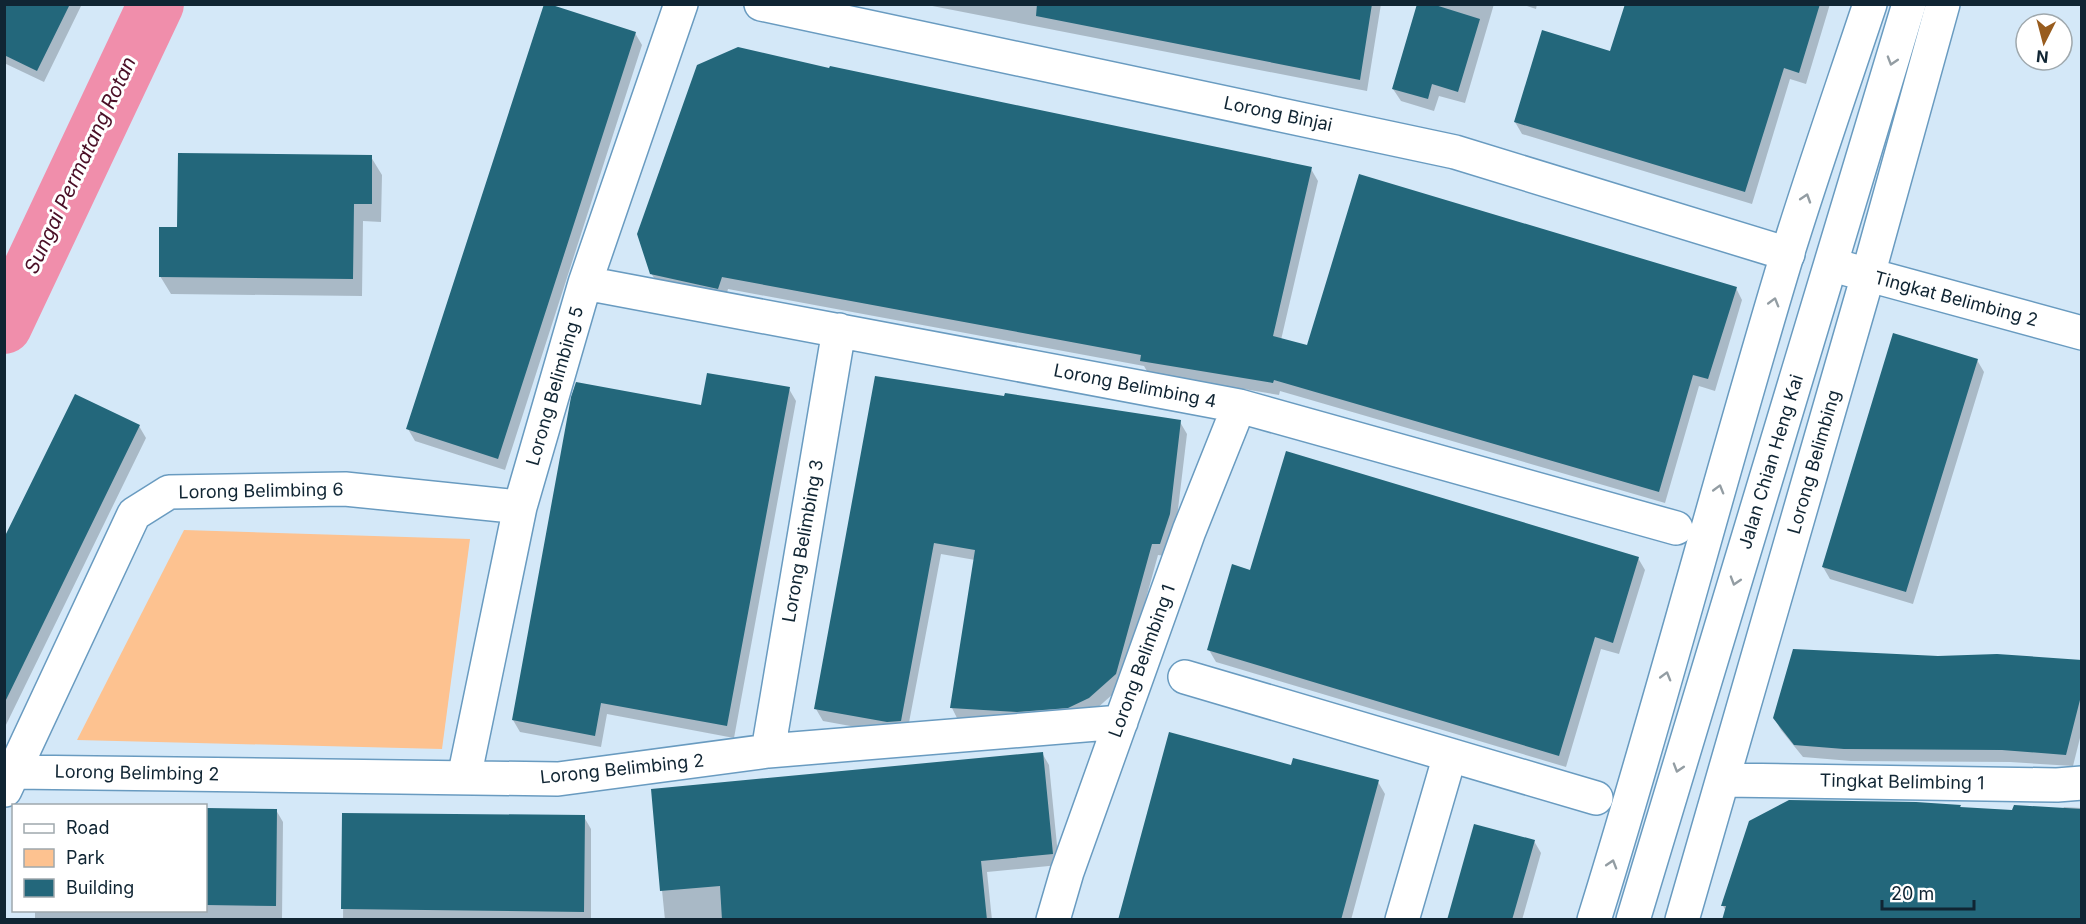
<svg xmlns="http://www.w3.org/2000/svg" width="2086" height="924" font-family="Inter,sans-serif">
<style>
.green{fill:#fdc290}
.shadow{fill:#0003}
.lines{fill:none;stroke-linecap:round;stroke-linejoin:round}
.river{stroke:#f08eab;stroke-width:56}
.building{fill:#23677b}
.minor-casing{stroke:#699bc0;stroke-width:36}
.major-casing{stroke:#699bc0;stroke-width:36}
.minor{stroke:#fff;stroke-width:33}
.major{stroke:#fff;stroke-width:33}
.oneway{stroke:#939da3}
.labels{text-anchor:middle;stroke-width:6;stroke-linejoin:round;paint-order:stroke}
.street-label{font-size:18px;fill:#102533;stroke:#fff}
.water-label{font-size:20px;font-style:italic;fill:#4a0e26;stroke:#fff}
</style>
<rect width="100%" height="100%" fill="#d4e8f8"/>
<path class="green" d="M 184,530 L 470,539 L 442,749 L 77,740 Z"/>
<path class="shadow" d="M 4,4 L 82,4 L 44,82 L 4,63 Z
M 922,4 L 1381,4 L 1367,91 Z
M 1419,4 L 1494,4 L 1465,103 L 1439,96 L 1434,111 L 1401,101 L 1393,89 Z
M 1521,4 L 1537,4 L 1536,9 Z
M 1626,4 L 1830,4 L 1806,84 L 1790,79 L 1752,204 L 1522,134 L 1515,122 L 1611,53 Z
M 635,33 L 642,45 L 505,470 L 415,441 L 408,429 Z
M 830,70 L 1311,169 L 1318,181 L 1281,340 L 1308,347 L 1736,288 L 1742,300 L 1715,391 L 1699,386 L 1665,503 L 1280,391 L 1279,395 L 1148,373 L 1144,366 L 728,289 L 725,300 L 659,286 L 651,273 Z
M 371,157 L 382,175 L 381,222 L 363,221 L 362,296 L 171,294 L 160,276 L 179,229 Z
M 1977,360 L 1984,372 L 1913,604 L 1830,579 L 1823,567 Z
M 877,378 L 1180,422 L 1187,434 L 1176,526 L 1166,556 L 1158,555 L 1122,686 L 1095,710 L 958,720 L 952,708 L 975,560 L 941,554 L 907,733 L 894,734 L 823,721 L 816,709 Z
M 789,389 L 796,401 L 734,738 L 607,714 L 601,747 L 520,732 L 513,720 Z
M 139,426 L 146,438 L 4,729 L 4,541 Z
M 1638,558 L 1645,570 L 1619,654 L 1601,649 L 1566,767 L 1216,662 L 1209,650 L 1251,572 Z
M 1938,657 L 2082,661 L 2082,730 L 2073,766 L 2010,762 L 1851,761 L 1803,757 L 1781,730 L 1774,718 Z
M 1042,753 L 1049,765 L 1059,865 L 987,872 L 992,920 L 665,920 L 652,791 Z
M 1378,782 L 1385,794 L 1351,920 L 1119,920 Z
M 1960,806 L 1962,809 L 2013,812 L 2063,809 L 2064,807 L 2082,808 L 2082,920 L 1726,911 L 1723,906 Z
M 206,810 L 276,810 L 283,822 L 282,920 L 35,920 L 35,910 L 206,910 Z
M 344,815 L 584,817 L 591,829 L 591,920 L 343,920 Z
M 1534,841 L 1541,853 L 1522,920 L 1449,920 Z"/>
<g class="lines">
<path class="river" d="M 4,326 L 156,4"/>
</g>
<path class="building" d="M 4,4 L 70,4 L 37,71 L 4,55 Z
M 544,4 L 549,4 L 636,32 L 498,459 L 406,429 Z
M 1037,4 L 1372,4 L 1360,80 L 1036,16 Z
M 1417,4 L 1432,4 L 1480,19 L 1458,92 L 1432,84 L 1428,99 L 1392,89 Z
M 1625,4 L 1820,4 L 1799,73 L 1784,68 L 1745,192 L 1514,122 L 1542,30 L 1610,51 Z
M 738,47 L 829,68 L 830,66 L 1312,167 L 1273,336 L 1307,345 L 1359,174 L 1737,287 L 1708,379 L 1693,375 L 1659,492 L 1274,380 L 1273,383 L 1140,361 L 1141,355 L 722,277 L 718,289 L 650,274 L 637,234 L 697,65 Z
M 178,153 L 372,155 L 372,204 L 354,204 L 353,279 L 159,277 L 159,227 L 177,227 Z
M 1893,333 L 1978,359 L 1906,592 L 1822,567 Z
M 707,373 L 790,387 L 727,726 L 601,703 L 595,736 L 512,720 L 571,397 L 576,382 L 701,405 Z
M 875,376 L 1004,396 L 1005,393 L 1181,420 L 1170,514 L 1160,544 L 1152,544 L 1116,674 L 1089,698 L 1068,708 L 1017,712 L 950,708 L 975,550 L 934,543 L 901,721 L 887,722 L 814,709 Z
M 75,394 L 140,425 L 4,704 L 4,538 Z
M 1286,451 L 1639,557 L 1613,643 L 1595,637 L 1559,756 L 1207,650 L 1232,564 L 1250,570 Z
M 1793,649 L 1938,656 L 1997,654 L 2082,660 L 2082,692 L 2066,755 L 2002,750 L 1844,749 L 1794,745 L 1773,718 Z
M 1169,732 L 1291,765 L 1293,758 L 1379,780 L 1341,920 L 1118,920 Z
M 1043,752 L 1053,854 L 981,861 L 987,920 L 722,920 L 720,886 L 660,891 L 651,789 Z
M 1789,800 L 1916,802 L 1961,805 L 1960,807 L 2012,810 L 2014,805 L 2082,809 L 2082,920 L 1722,920 L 1726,906 L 1721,906 L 1749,821 Z
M 206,808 L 277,809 L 276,906 L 206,905 Z
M 342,813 L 585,815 L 584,912 L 341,909 Z
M 1474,824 L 1535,840 L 1512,920 L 1447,920 Z"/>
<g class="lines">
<g class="minor-casing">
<path id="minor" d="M 761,4 L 1455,152 L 1788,254
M 1847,269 L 2082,333
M 585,283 L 1239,406 L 1676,528
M 1185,677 L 1596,798
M 768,751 L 839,330
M 14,772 L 558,779 L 768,751 L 1121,722
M 464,778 L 520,507 L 585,283 L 681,4
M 1723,780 L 2057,785 L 2082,783
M 5,790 L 134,514 L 169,492 L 345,489 L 520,507
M 1053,920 L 1067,872 L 1189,531 L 1239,406
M 1402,920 L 1450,755
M 1682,920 L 1868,275 L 1943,4"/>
</g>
<g class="major-casing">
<path id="major" d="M 1594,920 C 1663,699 1720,476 1787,255 C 1813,171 1842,88 1870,4
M 1633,920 L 1909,4"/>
</g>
<use href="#minor" class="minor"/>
<use href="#major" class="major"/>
</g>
<defs><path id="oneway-chevron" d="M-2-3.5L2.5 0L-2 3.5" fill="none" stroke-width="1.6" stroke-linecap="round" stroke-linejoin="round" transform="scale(1.5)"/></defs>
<g class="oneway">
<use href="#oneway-chevron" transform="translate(1892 61) rotate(107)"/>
<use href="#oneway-chevron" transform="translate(1806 198) rotate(-72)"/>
<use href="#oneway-chevron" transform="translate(1774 302) rotate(-74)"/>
<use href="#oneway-chevron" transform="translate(1719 489) rotate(-74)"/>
<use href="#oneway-chevron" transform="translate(1735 581) rotate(107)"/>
<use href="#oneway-chevron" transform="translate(1666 676) rotate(-74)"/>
<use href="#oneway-chevron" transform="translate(1678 768) rotate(107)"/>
<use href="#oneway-chevron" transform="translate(1612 864) rotate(-73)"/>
</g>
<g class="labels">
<g class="street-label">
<text transform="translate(1278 114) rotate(12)" y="6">Lorong Binjai</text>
<text transform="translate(1956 299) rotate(15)" y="6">Tingkat Belimbing 2</text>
<text transform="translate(555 386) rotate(-74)" y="6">Lorong Belimbing 5</text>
<text transform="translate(1135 386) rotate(11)" y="6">Lorong Belimbing 4</text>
<text transform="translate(1771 462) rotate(-73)" y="6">Jalan Chian Heng Kai</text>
<text transform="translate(1814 462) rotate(-74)" y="6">Lorong Belimbing</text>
<text transform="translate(261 491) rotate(-1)" y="6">Lorong Belimbing 6</text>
<text transform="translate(803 541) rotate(-80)" y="6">Lorong Belimbing 3</text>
<text transform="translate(1142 661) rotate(-70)" y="6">Lorong Belimbing 1</text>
<text transform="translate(622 769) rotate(-6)" y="6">Lorong Belimbing 2</text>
<text transform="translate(137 773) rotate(1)" y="6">Lorong Belimbing 2</text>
<text transform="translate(1902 782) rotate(1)" y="6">Tingkat Belimbing 1</text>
</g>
<g class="water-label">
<text transform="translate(80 165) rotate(-65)" y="7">Sungai Permatang Rotan</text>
</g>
</g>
<rect width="2086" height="924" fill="none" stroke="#102533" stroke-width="12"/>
<rect x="12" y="804" width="195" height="108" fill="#ffffff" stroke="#9fa8ad" stroke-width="1.5"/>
<rect x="24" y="824" width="30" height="9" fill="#ffffff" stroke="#9fa8ad" stroke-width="1.5"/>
<text x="66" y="834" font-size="18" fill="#102533">Road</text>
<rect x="24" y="849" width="30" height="18" fill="#fdc290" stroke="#9fa8ad" stroke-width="1.5"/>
<text x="66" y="864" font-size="18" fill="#102533">Park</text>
<rect x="24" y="879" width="30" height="18" fill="#23677b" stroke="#9fa8ad" stroke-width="1.5"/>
<text x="66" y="894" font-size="18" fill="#102533">Building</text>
<g transform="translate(2044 42) rotate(186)"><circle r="28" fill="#ffffff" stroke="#9fa8ad" stroke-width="1.5"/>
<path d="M0-4.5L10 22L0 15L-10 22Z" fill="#985c1e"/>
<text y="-9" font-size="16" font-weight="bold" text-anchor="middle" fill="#102533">N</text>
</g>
<path d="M1882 900v9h92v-9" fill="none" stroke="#102533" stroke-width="3"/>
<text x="1891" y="900" font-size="18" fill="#102533" stroke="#ffffff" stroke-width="4.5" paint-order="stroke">20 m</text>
</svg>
